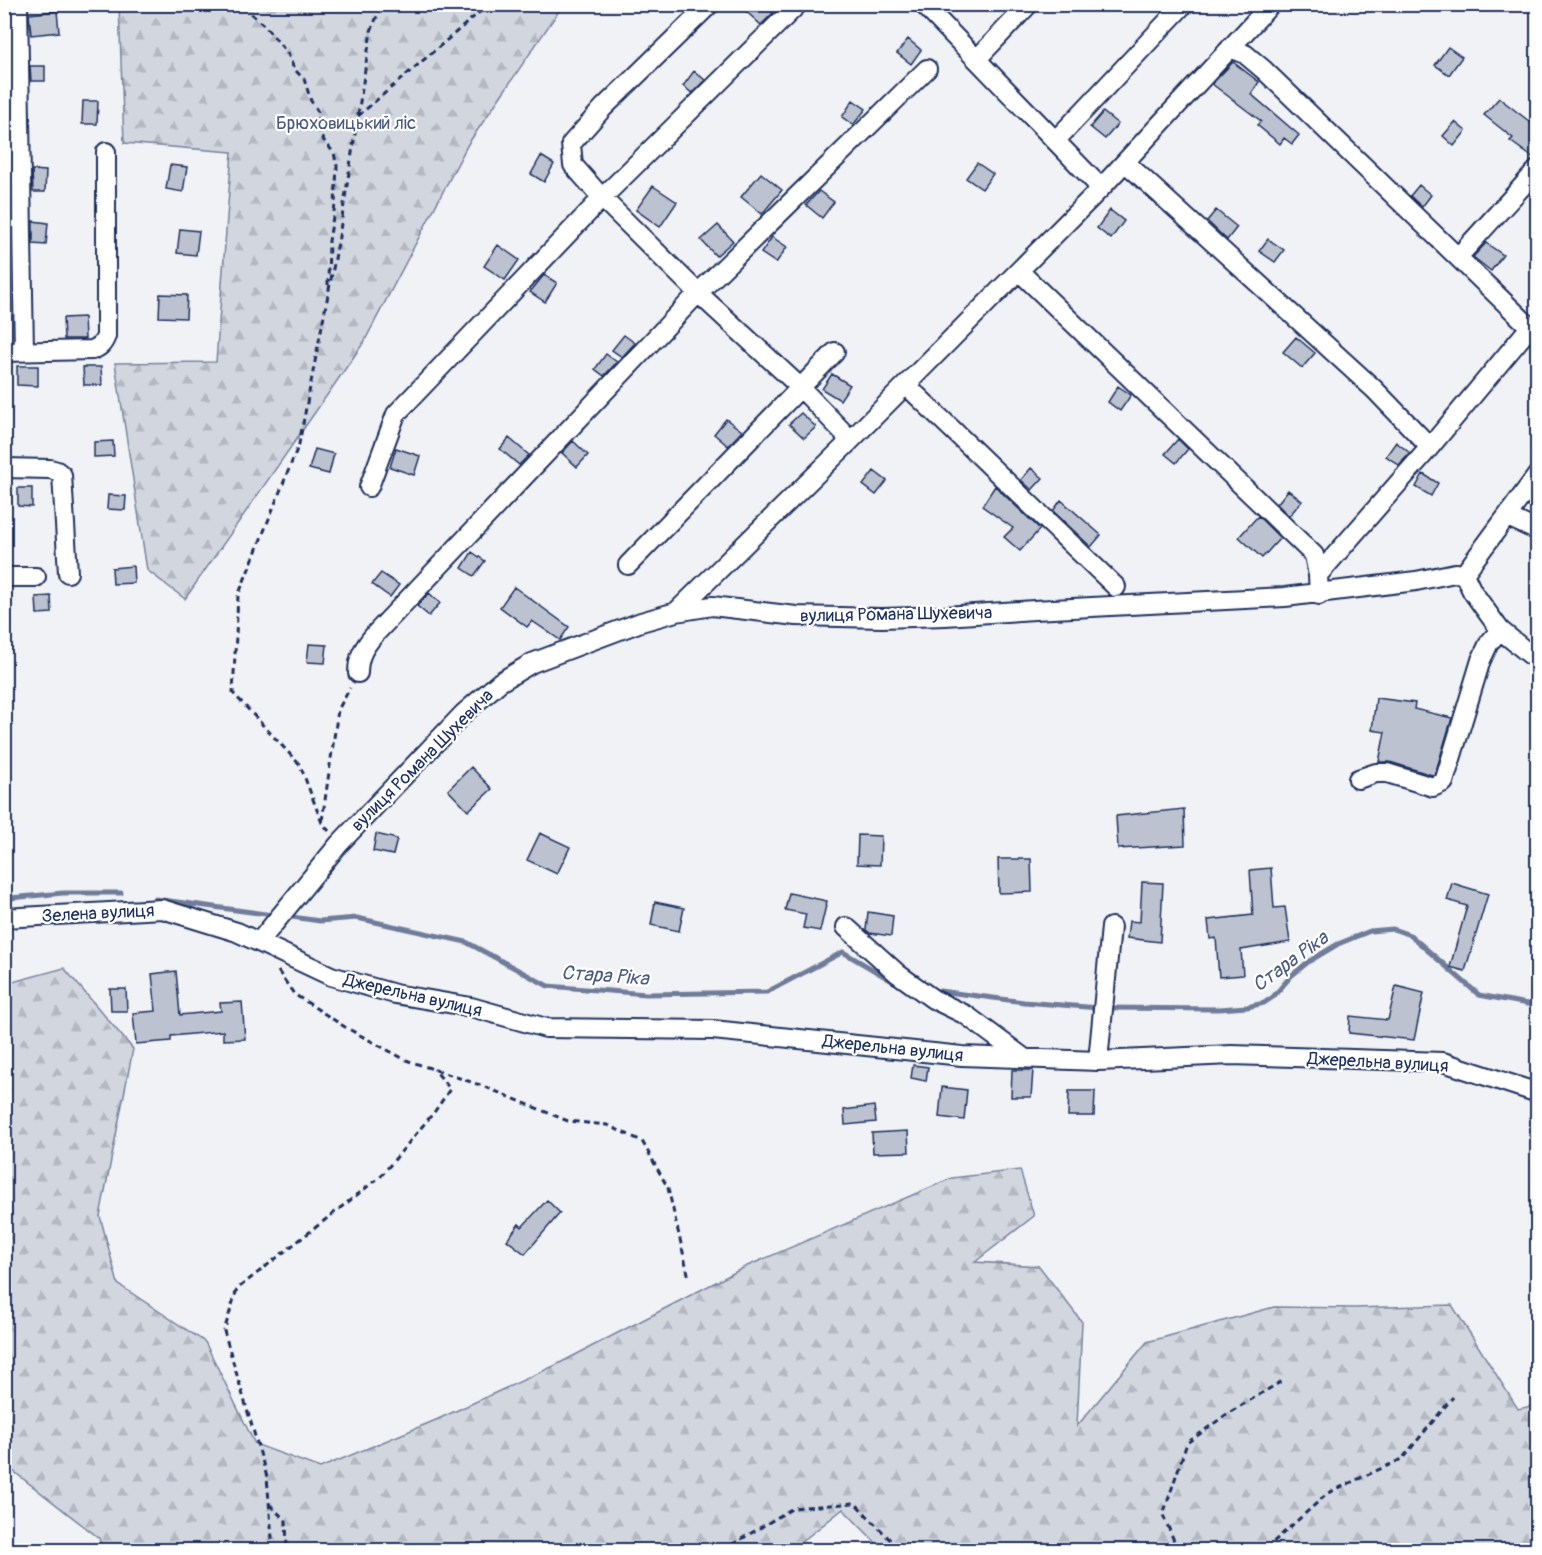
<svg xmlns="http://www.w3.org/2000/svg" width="1542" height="1555" font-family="Pangolin,sans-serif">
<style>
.forest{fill:url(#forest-firs);stroke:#76829e;stroke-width:1.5}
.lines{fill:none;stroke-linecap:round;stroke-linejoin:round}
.stream{stroke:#707c9a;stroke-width:5}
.building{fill:#bcc2d0;stroke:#1b2f5e;stroke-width:1.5}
.minor-casing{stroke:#1b2f5e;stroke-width:22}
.path{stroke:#1b2f5e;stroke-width:3;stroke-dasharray:6 4.5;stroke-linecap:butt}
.minor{stroke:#fff;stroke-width:18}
.labels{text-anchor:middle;stroke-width:4.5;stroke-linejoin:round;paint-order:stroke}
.park-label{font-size:18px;fill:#49597e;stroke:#fff}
.street-label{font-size:18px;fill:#1b2f5e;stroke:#fff}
.water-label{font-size:20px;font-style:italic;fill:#4c5c81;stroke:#fff}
</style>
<defs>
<pattern id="forest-firs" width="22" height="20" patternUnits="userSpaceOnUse" patternTransform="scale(1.5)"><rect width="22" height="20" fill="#d2d6df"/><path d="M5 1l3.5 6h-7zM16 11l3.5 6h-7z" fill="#b4b8c2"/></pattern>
</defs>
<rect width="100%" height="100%" fill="#f1f2f5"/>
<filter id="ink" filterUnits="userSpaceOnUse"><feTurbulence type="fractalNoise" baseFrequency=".0167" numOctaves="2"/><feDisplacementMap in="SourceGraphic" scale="12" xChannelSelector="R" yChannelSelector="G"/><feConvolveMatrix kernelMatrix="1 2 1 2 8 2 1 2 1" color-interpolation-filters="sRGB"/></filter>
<g filter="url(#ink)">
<path class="forest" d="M 119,5 L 563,5 L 468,144 L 364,342 L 185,599 L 147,570 L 115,363 L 216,362 L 232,152 L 124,143 Z
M 64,968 L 133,1049 L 100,1216 L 118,1284 L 205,1342 L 255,1444 L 320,1468 L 436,1420 L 554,1366 L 745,1267 L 952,1178 L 1020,1170 L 1034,1216 L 975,1262 L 1039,1266 L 1082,1322 L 1077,1426 L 1147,1342 L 1274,1307 L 1355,1308 L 1452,1305 L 1518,1409 L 1537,1405 L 1537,1550 L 883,1550 L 843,1509 L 791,1550 L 103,1550 L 99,1538 L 13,1471 L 5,1467 L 5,984 Z"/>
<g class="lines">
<path class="stream" d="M 10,898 L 63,893 L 121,893
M 155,899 L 273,915
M 292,917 L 320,921 L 357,918 L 466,942 L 548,986 L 646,994 L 767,992 L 843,952 L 894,982
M 932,990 L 1024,1002 L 1099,1008
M 1106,1008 L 1219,1009 L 1247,1007 L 1264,1003 L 1273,997 L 1291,976 L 1308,962 L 1338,944 L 1370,931 L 1393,929 L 1410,935 L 1479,995 L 1538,1006"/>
</g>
<path class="building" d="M 738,4 L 763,4 L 773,13 L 761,25 Z
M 57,11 L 59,32 L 31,35 L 29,14 Z
M 908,39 L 921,50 L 911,64 L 897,53 Z
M 1448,47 L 1462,57 L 1449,75 L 1435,65 Z
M 1233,62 L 1259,82 L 1251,94 L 1299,135 L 1292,144 L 1284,138 L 1280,144 L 1257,125 L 1261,121 L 1212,84 Z
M 30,66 L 45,66 L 45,81 L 31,81 Z
M 694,71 L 705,80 L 692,93 L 683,86 Z
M 1499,98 L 1538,128 L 1538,149 L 1532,157 L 1510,141 L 1513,138 L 1484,115 Z
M 853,100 L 866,109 L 853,125 L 842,117 Z
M 83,101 L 98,101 L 97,124 L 82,124 Z
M 1103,112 L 1118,124 L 1105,139 L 1090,127 Z
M 1455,122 L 1466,131 L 1454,146 L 1443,136 Z
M 541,156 L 554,164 L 544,182 L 531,174 Z
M 977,163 L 993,174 L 982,189 L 966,178 Z
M 170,165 L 187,167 L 183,192 L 166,189 Z
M 32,170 L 46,171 L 45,192 L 33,192 Z
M 761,173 L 782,190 L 762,214 L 741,197 Z
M 1419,185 L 1431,195 L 1422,207 L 1410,196 Z
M 653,186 L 677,202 L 660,227 L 636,210 Z
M 819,191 L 834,202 L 822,218 L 806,205 Z
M 1110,210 L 1124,221 L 1111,239 L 1097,228 Z
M 1216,210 L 1237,227 L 1227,240 L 1207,221 Z
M 33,221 L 48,223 L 46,245 L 33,244 Z
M 718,225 L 733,241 L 716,256 L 701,240 Z
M 180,229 L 199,231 L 196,255 L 177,253 Z
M 772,237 L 787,247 L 776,263 L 761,253 Z
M 1268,239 L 1284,250 L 1275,262 L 1259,251 Z
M 1486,243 L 1503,255 L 1491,271 L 1473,257 Z
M 498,245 L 519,260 L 505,280 L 484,266 Z
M 544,275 L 557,283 L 545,302 L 530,292 Z
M 160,294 L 187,295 L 186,318 L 159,317 Z
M 84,317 L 85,339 L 64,339 L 63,318 Z
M 624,335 L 635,343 L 622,357 L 612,350 Z
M 1296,337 L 1315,353 L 1302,368 L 1283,352 Z
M 606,354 L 617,362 L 604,376 L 595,369 Z
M 17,366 L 38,366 L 38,386 L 17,385 Z
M 83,367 L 101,367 L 102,385 L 84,385 Z
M 832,374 L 850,385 L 840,400 L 822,389 Z
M 1118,386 L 1131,395 L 1120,411 L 1108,402 Z
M 801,413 L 816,427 L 804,438 L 789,424 Z
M 726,419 L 742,431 L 728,446 L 714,434 Z
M 509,438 L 529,455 L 519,465 L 500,449 Z
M 1178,439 L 1188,449 L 1176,463 L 1165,454 Z
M 113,441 L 114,456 L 94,457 L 94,442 Z
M 573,441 L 588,455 L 577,467 L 562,453 Z
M 1396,442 L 1410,453 L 1399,465 L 1386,456 Z
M 396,448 L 420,456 L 414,475 L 390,467 Z
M 315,449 L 334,454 L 329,474 L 309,469 Z
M 1031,468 L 1043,478 L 1032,490 L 1021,480 Z
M 874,471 L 887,481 L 876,495 L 863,485 Z
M 1423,474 L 1438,483 L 1431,496 L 1416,487 Z
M 995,486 L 1040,529 L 1020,551 L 1004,537 L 1013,528 L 982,506 Z
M 18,488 L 32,488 L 32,507 L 18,506 Z
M 1288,490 L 1302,501 L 1289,516 L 1277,504 Z
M 108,495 L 126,496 L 125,510 L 107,509 Z
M 1061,500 L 1101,535 L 1091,547 L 1053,511 Z
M 1258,516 L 1280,538 L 1262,558 L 1239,537 Z
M 472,552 L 485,561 L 474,576 L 462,568 Z
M 133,566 L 134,583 L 113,584 L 112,568 Z
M 381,573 L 399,585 L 390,597 L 372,584 Z
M 514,587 L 569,627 L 560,640 L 532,621 L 527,627 L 500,607 Z
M 429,593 L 440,603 L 429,616 L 417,606 Z
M 51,596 L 52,613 L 37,614 L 36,597 Z
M 309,644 L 327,645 L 325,663 L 307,662 Z
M 1376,698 L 1415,703 L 1414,709 L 1452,718 L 1435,774 L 1432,775 L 1390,762 L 1379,762 L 1385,732 L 1372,730 Z
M 471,767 L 492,789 L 468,811 L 448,790 Z
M 1184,809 L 1185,845 L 1118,849 L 1116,816 Z
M 540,833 L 570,847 L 557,874 L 527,860 Z
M 376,834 L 397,839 L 393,855 L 373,851 Z
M 858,835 L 881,836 L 880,865 L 857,864 Z
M 998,859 L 1031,859 L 1032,892 L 999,893 Z
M 1271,868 L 1274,908 L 1285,907 L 1290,942 L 1241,950 L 1243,975 L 1219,977 L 1216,938 L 1210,939 L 1208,920 L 1253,915 L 1250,870 Z
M 1142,882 L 1163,883 L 1160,942 L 1127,938 L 1129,921 L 1140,922 Z
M 1452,883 L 1488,894 L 1465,971 L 1450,967 L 1467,906 L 1447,900 Z
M 789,893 L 827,901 L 820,931 L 803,928 L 806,914 L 785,910 Z
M 655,902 L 684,908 L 679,931 L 651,925 Z
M 868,912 L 893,916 L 891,936 L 870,933 L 866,930 Z
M 176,971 L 180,1015 L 221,1011 L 220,1003 L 242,1002 L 245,1039 L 223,1040 L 223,1031 L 171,1036 L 171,1041 L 136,1044 L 133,1013 L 156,1011 L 152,974 Z
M 1396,986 L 1424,993 L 1414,1040 L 1349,1033 L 1350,1016 L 1388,1020 Z
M 110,989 L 126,989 L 127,1011 L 111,1011 Z
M 913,1065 L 928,1067 L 926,1081 L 911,1078 Z
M 1012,1070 L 1033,1070 L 1031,1097 L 1011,1097 Z
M 942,1087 L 967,1090 L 964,1120 L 939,1117 Z
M 1069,1091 L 1095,1091 L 1094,1116 L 1068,1116 Z
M 874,1106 L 876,1122 L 845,1125 L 844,1110 Z
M 908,1131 L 909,1152 L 873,1153 L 872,1133 Z
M 547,1200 L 560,1213 L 525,1254 L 507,1240 L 519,1224 L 522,1227 Z"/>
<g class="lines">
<g class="minor-casing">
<path id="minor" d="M 18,4 L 24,351
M 710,4 L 603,108 L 571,144 L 573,165 L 602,198 L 698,293 L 800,387 L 844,433 L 848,443
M 923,4 L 1101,188
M 1230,48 L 1245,54 L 1264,70 L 1530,327 L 1430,447
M 977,59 L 1029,4
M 1056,140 L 1184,4
M 1126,163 L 1374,389 L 1430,447 L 1318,575 L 1319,595
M 1458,257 L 1538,169
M 1019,271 L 1314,555 L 1318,575
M 4,352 L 92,350 C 100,347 103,344 106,336 L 106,152
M 906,385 L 1116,587
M 4,468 L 50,469 L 57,471 L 62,475 L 68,573
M 369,487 L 396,414 L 602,198 L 798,4
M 1508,517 L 1538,531
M 628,565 L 835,352
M 1464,574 L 1472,591 L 1500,630 L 1538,661
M 4,577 L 36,577
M 676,612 L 848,443 L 1101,188 L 1271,4
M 358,673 C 358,656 364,647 375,634 L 698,293 L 927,69
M 1358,779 L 1376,773 L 1387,773 L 1433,787 L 1444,782 L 1481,660 L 1489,643 L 1500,630
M 4,918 L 162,909 L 237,932 L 331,976 L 395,994 L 471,1007 L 546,1028 L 713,1030 L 962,1056 L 1098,1061 L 1232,1055 L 1443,1062 L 1538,1093
M 846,927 L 898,974 L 933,999 L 966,1015 L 1024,1058
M 259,942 L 339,844 L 464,713 L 500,682 L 532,663 L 641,622 L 676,612 L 712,606 L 796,616 L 882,618 L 945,616 L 1034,610 L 1285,597 L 1416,581 L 1455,573 L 1464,574 L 1538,474
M 1098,1061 L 1111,927"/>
</g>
<path class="path" d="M 250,4 L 250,13 L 266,27 L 288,54 L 294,69 L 304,79 L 311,101 L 318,112 L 318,126 L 321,137 L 334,153 L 337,166 L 335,205 L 329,241 L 328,285
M 358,116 L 489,4
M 322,821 L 338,710 L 350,688
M 329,831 L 322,823 L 300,765 L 233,693 L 238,596 L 299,444 L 338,243 L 371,31 L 382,4
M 278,971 L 294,994 L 345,1027 L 406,1060 L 483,1086 L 568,1121 L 607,1125 L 642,1141 L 668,1188 L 689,1278
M 270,1505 L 286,1521 L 287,1550
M 273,1550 L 267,1477 L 224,1331 L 237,1289 L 381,1176 L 435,1111 L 450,1089 L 434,1069
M 723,1550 L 793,1508 L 855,1503 L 900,1550
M 1178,1550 L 1163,1515 L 1187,1443 L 1227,1414 L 1282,1381
M 1267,1550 L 1270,1545 L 1328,1493 L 1402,1459 L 1453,1397"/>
<use href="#minor" class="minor"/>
</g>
</g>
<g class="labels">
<g class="park-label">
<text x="346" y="129">Брюховицький ліс</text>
</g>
<g class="street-label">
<text transform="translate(896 614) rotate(-1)" y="6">вулиця Романа Шухевича</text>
<text transform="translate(422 760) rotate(-45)" y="6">вулиця Романа Шухевича</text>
<text transform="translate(98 913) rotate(-3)" y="6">Зелена вулиця</text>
<text transform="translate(413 995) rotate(13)" y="6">Джерельна вулиця</text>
<text transform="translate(893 1048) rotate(6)" y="6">Джерельна вулиця</text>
<text transform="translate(1378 1062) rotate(3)" y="6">Джерельна вулиця</text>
</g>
<g class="water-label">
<text transform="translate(1290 961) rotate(-36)" y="7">Стара Ріка</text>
<text transform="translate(605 975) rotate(4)" y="7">Стара Ріка</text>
</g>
</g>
<rect width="1542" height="1555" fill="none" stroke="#fff" stroke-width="24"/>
<rect x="12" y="12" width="1518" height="1531" fill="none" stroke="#1b2f5e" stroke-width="2" filter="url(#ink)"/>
</svg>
